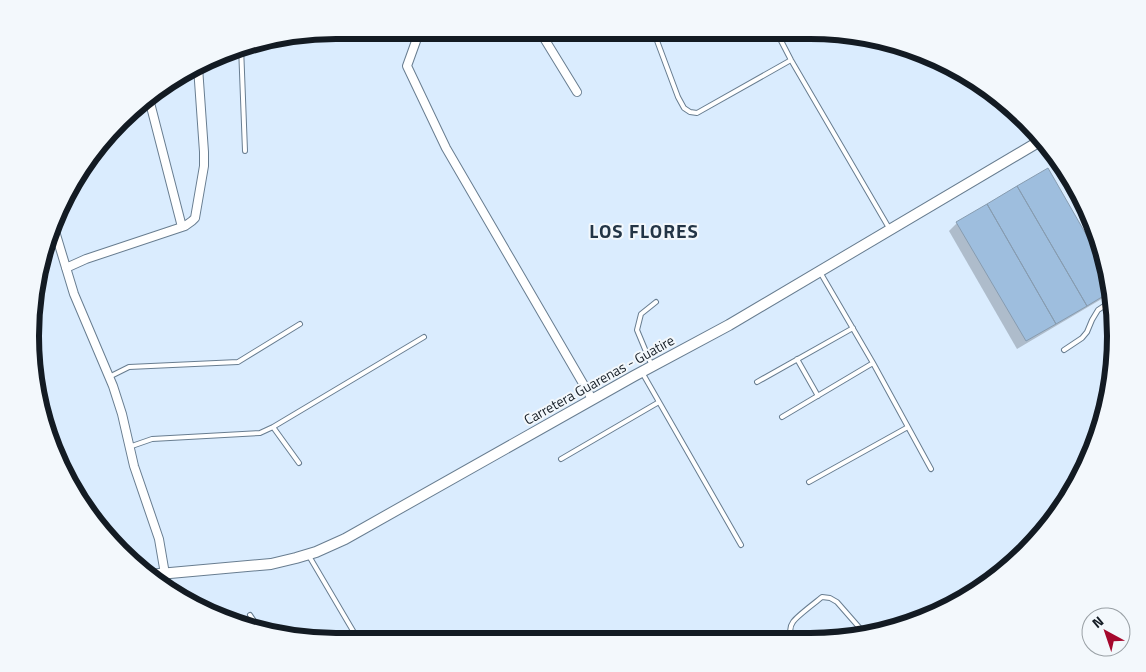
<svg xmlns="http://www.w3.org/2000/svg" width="1146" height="672" font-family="'Titillium Web',sans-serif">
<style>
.shadow{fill:#0003}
.building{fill:#9ebede;stroke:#879cb0}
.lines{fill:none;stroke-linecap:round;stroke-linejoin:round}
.lane-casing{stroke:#687d90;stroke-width:6}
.street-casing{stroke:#687d90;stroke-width:10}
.secondary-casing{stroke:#687d90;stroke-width:12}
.lane{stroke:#fff;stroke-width:4}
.street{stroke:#fff;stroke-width:8}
.secondary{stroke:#fff;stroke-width:10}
.labels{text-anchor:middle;stroke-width:4;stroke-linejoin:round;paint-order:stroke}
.street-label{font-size:14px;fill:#131b23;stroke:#f3f8fc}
.district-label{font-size:19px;font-weight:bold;letter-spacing:1px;fill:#233546;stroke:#f3f8fc}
.rim{fill:none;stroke:#131b23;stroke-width:6}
</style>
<rect width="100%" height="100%" fill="#daecfe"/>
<path class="shadow" d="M 1047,170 L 1110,278 L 1110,294 L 1017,349 L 949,231 L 957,223 Z"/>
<path class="building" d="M 1048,168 L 1110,276 L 1110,292 L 1087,306 L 1017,186 Z
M 1017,186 L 1087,306 L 1056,324 L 987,204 Z
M 987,204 L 1056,324 L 1026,341 L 956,222 Z"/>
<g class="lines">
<g class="lane-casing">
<path id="lane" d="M 653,30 L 678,97 L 684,108 L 690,112 L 697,113 L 791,60
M 776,31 L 791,60 L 889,228
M 241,46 L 245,151
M 1057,168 L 1080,204
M 820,272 L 873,363 L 931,469
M 1064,350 L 1082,338 L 1087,332 L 1092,320 L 1098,310 L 1110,302
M 797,359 L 818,396
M 652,366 L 637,330 L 641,314 L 656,302
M 643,374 L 741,545
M 109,377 L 129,367 L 238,362 L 300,324
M 757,382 L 853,328
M 782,417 L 873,363
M 273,427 L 299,463
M 129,447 L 152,439 L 260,433 L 273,427 L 424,337
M 561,459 L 659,402
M 809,482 L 908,427
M 309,556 L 359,641
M 250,615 L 260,630
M 795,641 C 791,636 788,629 793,622 C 797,616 815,603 822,597 L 830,598 L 837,602 L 865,634"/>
</g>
<g class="street-casing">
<path id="street" d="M 420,30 L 407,66 L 446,148 L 592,399
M 539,30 L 577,92
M 148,95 L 182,227
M 54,228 L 74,294 L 113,386 L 122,414 L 134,466 L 159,539 L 165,574
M 66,268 L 86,259 L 185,226 L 192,221 L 195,218 L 204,166 L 204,152 L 198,67"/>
</g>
<g class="secondary-casing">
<path id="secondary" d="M 148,575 L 271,564 L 296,558 L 316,552 L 345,539 L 634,376 L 729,325 L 1040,141"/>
</g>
<use href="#lane" class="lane"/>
<use href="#street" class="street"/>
<use href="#secondary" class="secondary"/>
</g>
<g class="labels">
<g class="street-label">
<text transform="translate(599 380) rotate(-29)" y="5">Carretera Guarenas - Guatire</text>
</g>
<g class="district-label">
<text x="644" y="238">LOS FLORES</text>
</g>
</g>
<path d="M0 0H1146V672H0ZM336 39H810A297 297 0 0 1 1107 336V336A297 297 0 0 1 810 633H336A297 297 0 0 1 39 336V336A297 297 0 0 1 336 39Z" fill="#f3f8fc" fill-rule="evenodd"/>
<path class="rim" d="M336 39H810A297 297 0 0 1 1107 336V336A297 297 0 0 1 810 633H336A297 297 0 0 1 39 336V336A297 297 0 0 1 336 39Z"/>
<g transform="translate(1106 632) rotate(320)"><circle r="24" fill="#f3f8fc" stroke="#99a0a5"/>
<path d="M0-4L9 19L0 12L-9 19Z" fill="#a5082d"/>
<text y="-8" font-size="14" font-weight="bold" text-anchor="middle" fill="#131b23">N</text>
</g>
</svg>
